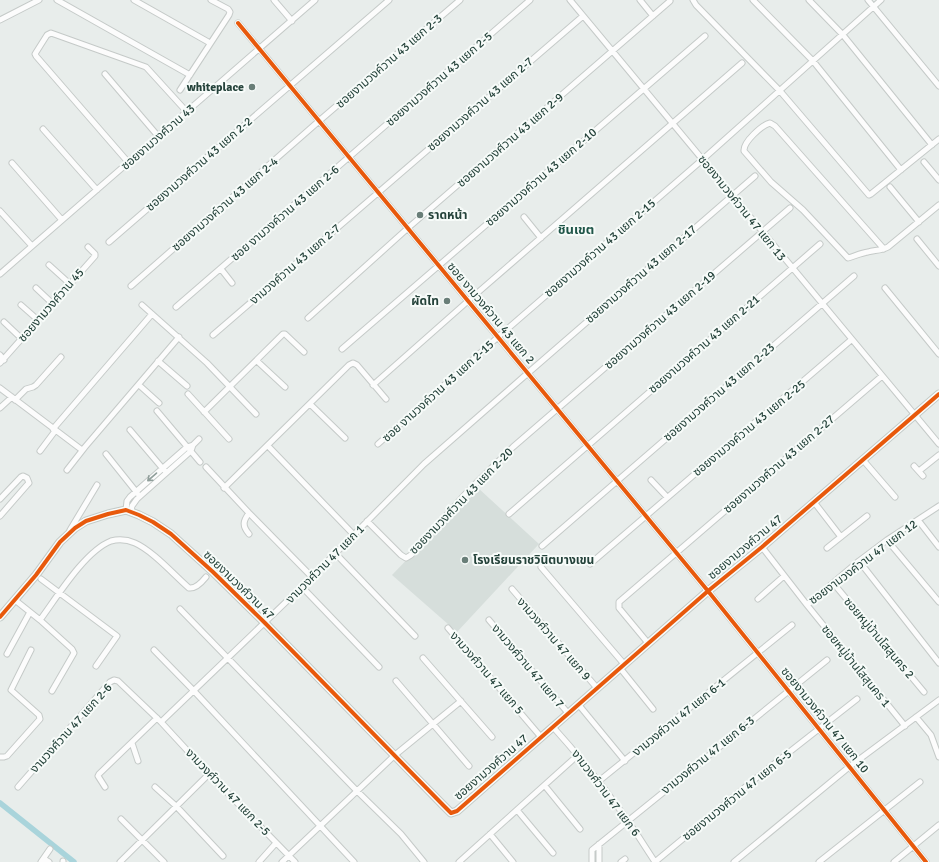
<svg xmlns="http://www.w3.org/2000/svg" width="939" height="862" font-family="Signika,'Noto Sans Thai',sans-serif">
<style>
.built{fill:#d6dedb}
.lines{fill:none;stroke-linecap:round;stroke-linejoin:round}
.canal{stroke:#a9d4db;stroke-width:5.5}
.street-casing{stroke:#c5cac8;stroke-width:7}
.secondary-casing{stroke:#c3cbc8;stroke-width:9}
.street{stroke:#fcfcfc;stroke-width:5}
.secondary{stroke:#fcfcfc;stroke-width:7}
.cycleway-casing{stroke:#f7fbf9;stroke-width:6}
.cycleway{stroke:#e8590c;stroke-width:4}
.oneway{stroke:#909f9b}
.poi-dot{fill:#697e78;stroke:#f7fbf9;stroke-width:1.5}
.labels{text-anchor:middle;stroke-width:4;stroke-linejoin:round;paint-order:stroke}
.street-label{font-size:12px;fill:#24423a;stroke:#f7fbf9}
.poi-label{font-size:12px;font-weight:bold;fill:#24423a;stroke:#f7fbf9;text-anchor:end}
.neighbourhood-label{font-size:13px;font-weight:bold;fill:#1f5548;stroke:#f7fbf9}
</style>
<rect width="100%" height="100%" fill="#e8edeb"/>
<path class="built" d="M 477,487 L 539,544 L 457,632 L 392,575 Z"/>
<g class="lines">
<path class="canal" d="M 0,803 L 74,862"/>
<g class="street-casing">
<path id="street" d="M 57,0 L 190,75
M 134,0 L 210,43
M 274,0 L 292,21
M 570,0 L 939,444
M 640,0 L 653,16
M 693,0 L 696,5 L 780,91 L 869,195 L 871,194 L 939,139
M 753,0 L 813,61 L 901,170
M 809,0 L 843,35 L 932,145
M 868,0 L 939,86
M 0,20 L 39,0
M 238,23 L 708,591 L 926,862
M 105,74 L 158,136
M 180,90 L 229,15 L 230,12 L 228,9 L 211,0
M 43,129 L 97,190
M 128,162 L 36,56 L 35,54 L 47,35 L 51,33 L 146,67 L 187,112
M 924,162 L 939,180
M 12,163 L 62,220
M 890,187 L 919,222
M 0,211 L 32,246
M 524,217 L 541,238
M 917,239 L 939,266
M 109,242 L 389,0
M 884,249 L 775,126 L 770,123 C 762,125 743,142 744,151 L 771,182 L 803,210 L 848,258 C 855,256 861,253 868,252 C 874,250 881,251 888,247 L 939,205
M 49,265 L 70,284
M 221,269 L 232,283
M 0,274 L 315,0
M 131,286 L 319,121 L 460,0
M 36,288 L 53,304
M 885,288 L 939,354
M 21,305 L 38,320
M 142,305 L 207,363 L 256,414
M 176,307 L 530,0
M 308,318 L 408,228 L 670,1
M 4,322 L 22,339
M 213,335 L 583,16
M 342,349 L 705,36
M 0,355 L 4,360
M 158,361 L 187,386
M 257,361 L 285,387
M 0,363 L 95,256 L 95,254 L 88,247
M 139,385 L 159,403
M 373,385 L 468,301 L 742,63
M 0,388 L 82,450
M 188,394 L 229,439
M 15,400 L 26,389 L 33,387 L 36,385 L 61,357
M 310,404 L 345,438
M 0,408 L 12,397
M 157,411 L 200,462
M 204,412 L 283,334 L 285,334 L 304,352
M 53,429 L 152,314
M 130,430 L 164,470
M 378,444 L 498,337 L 702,160 L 881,0
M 268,446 L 354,535
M 40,451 L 55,431
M 106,454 L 138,494
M 863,460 L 895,497
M 914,466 L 923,476
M 206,467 L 249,513 L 312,577
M 67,470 L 85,447 L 179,337
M 919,471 L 939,455
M 651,480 L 667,497
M 224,488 L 349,365 L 353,363 L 357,365 L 386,399
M 0,499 L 21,477 L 23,476 L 27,478 L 29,483 L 27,485 L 0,516
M 814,502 L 841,537
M 126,510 L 127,501 L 130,497 L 187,447 L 193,445
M 131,512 L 132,506 L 137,499 L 191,451 L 193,445 L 199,439
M 509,514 L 820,244
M 918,520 L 939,547
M 367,521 L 401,555 L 406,558 L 411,555 L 468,491 L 513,447 L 790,208
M 70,530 L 97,485
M 249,534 C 242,526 243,521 249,513
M 887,540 L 939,602
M 542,546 L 854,276
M 762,547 L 807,605 L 859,561 L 887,540 L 939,506
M 827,548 L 867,516
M 336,554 L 415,636
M 859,561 L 939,663
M 590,564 L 851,340
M 541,567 L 624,664
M 41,579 L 117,636 L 96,666
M 834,584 L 924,692
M 302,587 L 379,667
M 512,589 L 597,688
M 758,599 L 784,576
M 15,600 L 40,620
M 807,605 L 905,726
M 180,609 L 357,791 L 401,834 L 424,862
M 489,620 L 568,713
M 448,628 L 541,737
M 648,643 L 619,608 L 619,602 L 882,376
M 154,650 L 194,691 L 354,862
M 7,654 L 30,612
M 423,658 L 492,737
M 620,668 L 653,709
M 396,681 L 469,766
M 52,691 L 74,653 L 72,649 L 40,620 C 57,597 85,551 111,541 C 119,539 128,540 135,543 C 153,551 174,575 189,588 C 196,589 202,582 206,577
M 578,704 L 625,761
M 916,717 L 931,735 L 939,757
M 161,722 L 312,577 L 424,464 L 528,373 L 755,176
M 553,727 C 591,769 625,814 655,862
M 132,743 L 138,761
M 0,757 L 4,757 L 7,756 L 40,719 L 39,715 L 11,690 L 31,650
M 599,781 L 792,625
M 545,786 L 580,829
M 18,787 L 110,682 L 114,680 L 118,681 L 161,722 L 209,774 L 295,862
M 105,787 L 98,776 L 99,774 L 157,718
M 155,787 L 176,806 L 223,856
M 517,810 L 553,853
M 121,819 L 164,862
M 490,834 L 513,862
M 599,844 L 599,862
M 44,859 L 49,862
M 41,862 L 50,849
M 63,862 L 63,861
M 120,862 L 209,774
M 259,862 L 276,843
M 282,862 L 395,755 L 461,701
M 459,862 L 578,755
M 592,862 L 592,850 L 827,660
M 621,862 L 625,859
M 655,862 L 755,779 L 857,699
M 734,862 L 849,767 L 939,700
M 819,862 L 920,782
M 894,862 L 939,825"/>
</g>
<g class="secondary-casing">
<path id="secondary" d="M 0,617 L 36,575 L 60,542 L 75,528 L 86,521 L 108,514 L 126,510 L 139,515 L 153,522 L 171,534 L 213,572 L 265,623 L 443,805 L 451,813 L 457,811 L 708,591 L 762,547 L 939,394"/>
</g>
<use href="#street" class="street"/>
<use href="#secondary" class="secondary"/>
<g class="cycleway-casing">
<path id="cycleway" d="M 238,23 L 708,591 L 926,862
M 0,617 L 36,575 L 60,542 L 75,528 L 86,521 L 108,514 L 126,510 L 139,515 L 153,522 L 171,534 L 213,572 L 265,623 L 443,805 L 451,813 L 457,811 L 708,591 L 762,547 L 939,394"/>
</g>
<use href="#cycleway" class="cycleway"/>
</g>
<defs><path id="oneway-shaft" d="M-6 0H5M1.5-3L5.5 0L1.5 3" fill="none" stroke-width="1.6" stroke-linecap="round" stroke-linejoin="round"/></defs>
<use class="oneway" href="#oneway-shaft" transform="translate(152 477) rotate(139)"/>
<g class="poi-dot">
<circle cx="252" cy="87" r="4"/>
<circle cx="420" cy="215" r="4"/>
<circle cx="447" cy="301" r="4"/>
<circle cx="465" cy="560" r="4"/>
</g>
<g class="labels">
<g class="street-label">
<text transform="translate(389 61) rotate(-41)" y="4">ซอยงามวงค์วาน 43 แยก 2-3</text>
<text transform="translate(439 79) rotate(-41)" y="4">ซอยงามวงศ์วาน 43 แยก 2-5</text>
<text transform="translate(480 104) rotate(-41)" y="4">ซอยงามวงศ์วาน 43 แยก 2-7</text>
<text transform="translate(158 137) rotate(-41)" y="4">ซอยงามวงศ์วาน 43</text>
<text transform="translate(510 140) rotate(-41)" y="4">ซอยงามวงศ์วาน 43 แยก 2-9</text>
<text transform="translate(199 164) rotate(-41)" y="4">ซอยงามวงศ์วาน 43 แยก 2-2</text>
<text transform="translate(541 177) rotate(-41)" y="4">ซอยงามวงค์วาน 43 แยก 2-10</text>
<text transform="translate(225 204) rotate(-41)" y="4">ซอยงามวงค์วาน 43 แยก 2-4</text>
<text transform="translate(742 208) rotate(51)" y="4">ซอยงามวงค์วาน 47 แยก 13</text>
<text transform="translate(285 213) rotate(-41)" y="4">ซอย งามวงค์วาน 43 แยก 2-6</text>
<text transform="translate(600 248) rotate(-41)" y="4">ซอยงามวงค์วาน 43 แยก 2-15</text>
<text transform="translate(295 264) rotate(-41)" y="4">งามวงศ์วาน 43 แยก 2-7</text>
<text transform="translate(641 274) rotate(-41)" y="4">ซอยงามวงศ์วาน 43 แยก 2-17</text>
<text transform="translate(51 305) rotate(-49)" y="4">ซอยงามวงศ์วาน 45</text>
<text transform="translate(491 313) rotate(50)" y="4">ซอย งามวงค์วาน 43 แยก 2</text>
<text transform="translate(660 320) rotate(-41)" y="4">ซอยงามวงศ์วาน 43 แยก 2-19</text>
<text transform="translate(704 344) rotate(-41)" y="4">ซอยงามวงศ์วาน 43 แยก 2-21</text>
<text transform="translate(438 391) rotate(-42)" y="4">ซอย งามวงค์วาน 43 แยก 2-15</text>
<text transform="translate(719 392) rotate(-41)" y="4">ซอยงามวงศ์วาน 43 แยก 2-23</text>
<text transform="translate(749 428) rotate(-40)" y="4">ซอยงามวงค์วาน 43 แยก 2-25</text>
<text transform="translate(779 464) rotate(-41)" y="4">ซอยงามวงศ์วาน 43 แยก 2-27</text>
<text transform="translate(461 501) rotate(-46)" y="4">ซอยงามวงศ์วาน 43 แยก 2-20</text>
<text transform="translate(745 547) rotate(-40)" y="4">ซอยงามวงศ์วาน 47</text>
<text transform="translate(863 562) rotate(-37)" y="4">ซอยงามวงค์วาน 47 แยก 12</text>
<text transform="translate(325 564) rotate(-45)" y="4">งามวงศ์วาน 47 แยก 1</text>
<text transform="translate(239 585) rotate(44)" y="4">ซอยงามวงศ์วาน 47</text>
<text transform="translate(879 638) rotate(50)" y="4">ซอยหมู่บ้านโสสุนคร 2</text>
<text transform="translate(554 639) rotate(49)" y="4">งามวงศ์วาน 47 แยก 9</text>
<text transform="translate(528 666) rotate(50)" y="4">งามวงศ์วาน 47 แยก 7</text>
<text transform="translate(856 666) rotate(51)" y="4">ซอยหมู่บ้านโสสุนคร 1</text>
<text transform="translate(487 673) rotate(49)" y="4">งามวงศ์วาน 47 แยก 5</text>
<text transform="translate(679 717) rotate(-39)" y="4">งามวงศ์วาน 47 แยก 6-1</text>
<text transform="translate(825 720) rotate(51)" y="4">ซอยงามวงค์วาน 47 แยก 10</text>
<text transform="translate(71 728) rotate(-48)" y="4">งามวงศ์วาน 47 แยก 2-6</text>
<text transform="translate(708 755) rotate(-39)" y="4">งามวงศ์วาน 47 แยก 6-3</text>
<text transform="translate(491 767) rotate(-41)" y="4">ซอยงามวงศ์วาน 47</text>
<text transform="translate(228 792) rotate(46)" y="4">งามวงศ์วาน 47 แยก 2-5</text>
<text transform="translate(606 793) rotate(53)" y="4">งามวงศ์วาน 47 แยก 6</text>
<text transform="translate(737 795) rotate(-39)" y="4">ซอยงามวงศ์วาน 47 แยก 6-5</text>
</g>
<g class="poi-label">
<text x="244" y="91">whiteplace</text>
<text x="428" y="219" text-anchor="start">ราดหน้า</text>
<text x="439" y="305">ผัดไท</text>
<text x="473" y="564" text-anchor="start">โรงเรียนราชวินิตบางเขน</text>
</g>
<g class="neighbourhood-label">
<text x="576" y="234">ชินเขต</text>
</g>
</g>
</svg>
